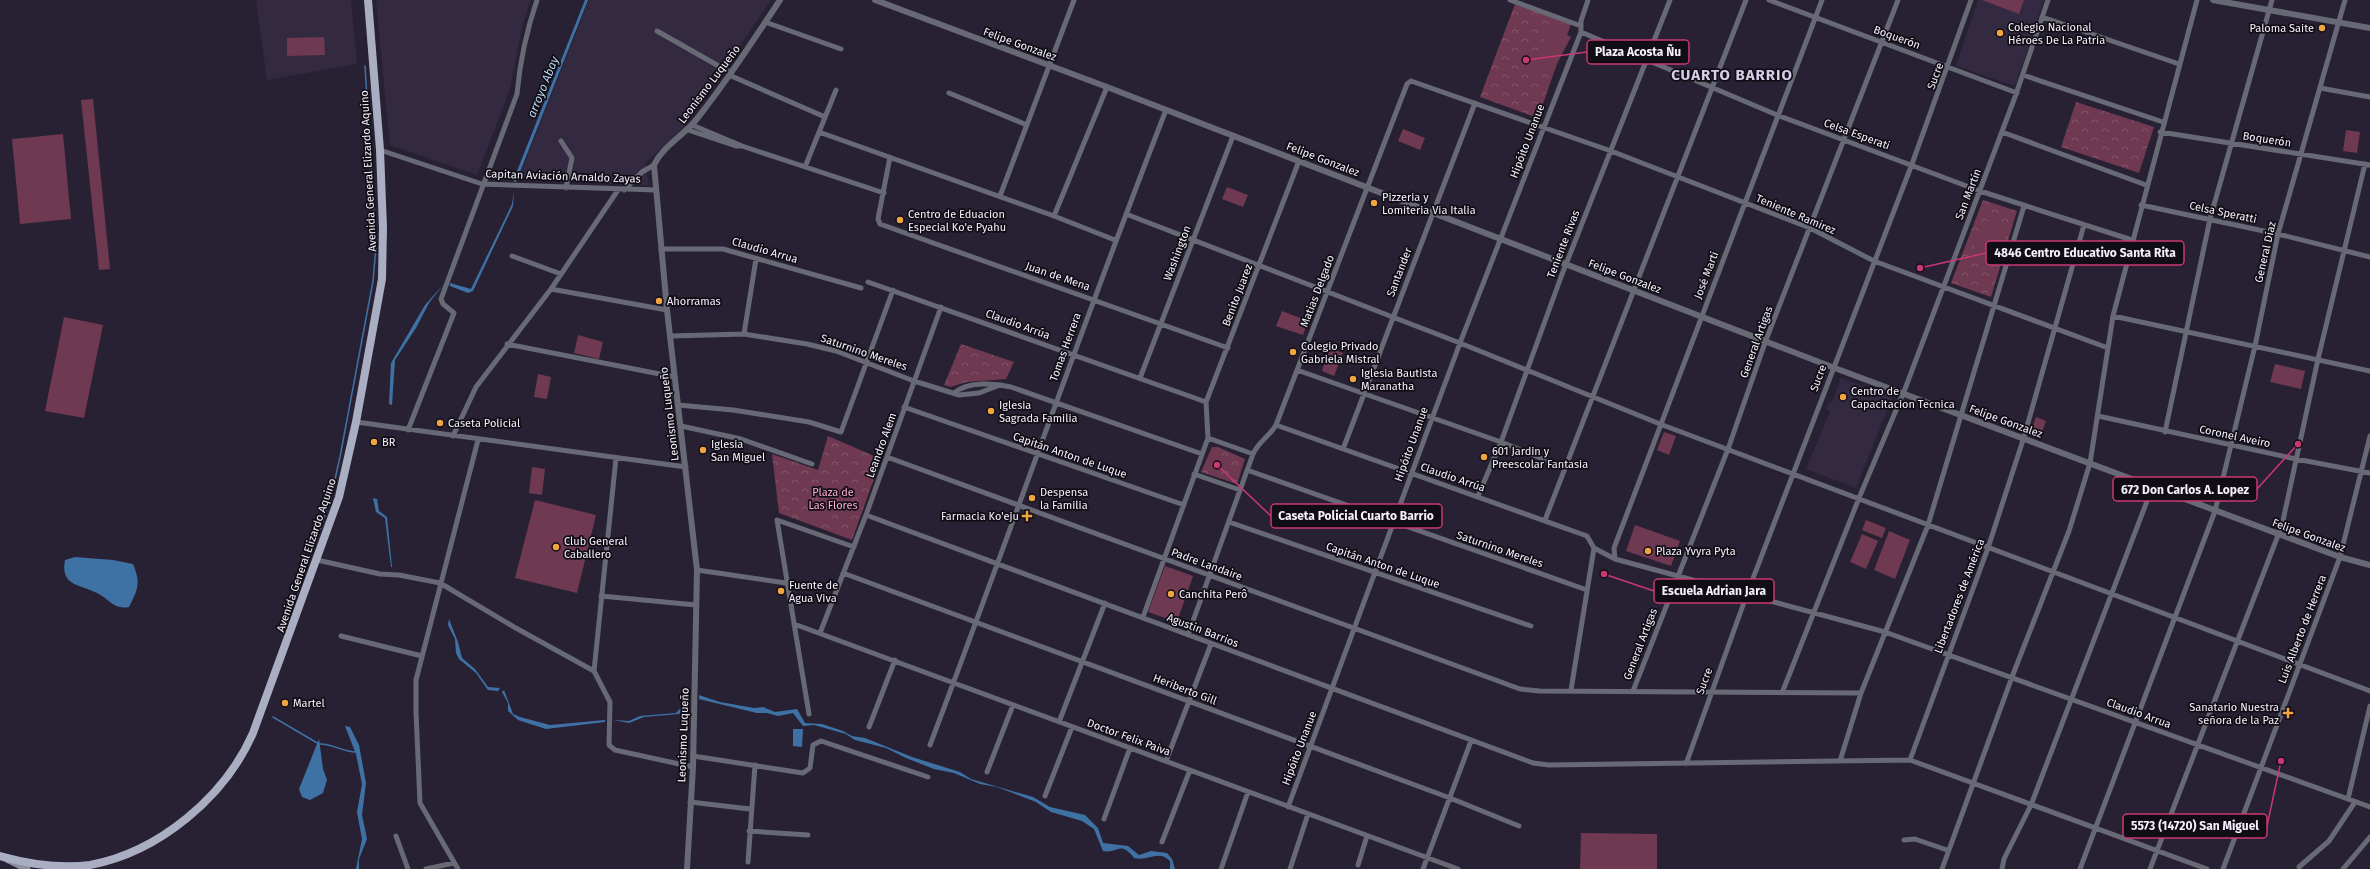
<svg xmlns="http://www.w3.org/2000/svg" width="2370" height="869" font-family="'Fira Sans',sans-serif">
<style>
.built{fill:#332a42}
.forest{fill:url(#forest-crowns)}
.pitch{fill:#6e3951}
.water{fill:#3e72a5}
.lines{fill:none;stroke-linecap:round;stroke-linejoin:round}
.stream{stroke:#3e72a5;stroke-width:1.5}
.minor{stroke:#676a74;stroke-width:5}
.tertiary{stroke:#676a74;stroke-width:6}
.secondary{stroke:#8d90a1;stroke-width:7}
.primary{stroke:#aaaec3;stroke-width:8}
.poi-dot{fill:#f1a540;stroke:#100d15;stroke-width:1.5}
.labels{text-anchor:middle;stroke-width:3.5;stroke-linejoin:round;paint-order:stroke}
.poi-label{font-size:11px;fill:#f5f0fd;stroke:#100d15;text-anchor:start}
.street-label{font-size:11px;fill:#f5f0fd;stroke:#100d15}
.park-label{font-size:11px;fill:#feadcf;stroke:#100d15}
.water-label{font-size:12px;font-style:italic;fill:#bbd7f5;stroke:#100d15}
.district-label{font-size:15px;font-weight:bold;letter-spacing:1px;fill:#d6cde6;stroke:#100d15}
.leader{fill:none;stroke:#ca3873;stroke-width:1.5}
.callout-dot{fill:#ca3873;stroke:#100d15;stroke-width:1.5}
.callout{fill:#100d15;stroke:#ca3873;stroke-width:1.5}
.callout-label{font-size:12px;text-anchor:middle;font-weight:bold;fill:#f5f0fd}
</style>
<defs>
<pattern id="forest-crowns" width="20" height="18" patternUnits="userSpaceOnUse"><rect width="20" height="18" fill="#6e3951"/><path d="M2 6a3 3 0 1 1 6 0M12 15a3 3 0 1 1 6 0" fill="none" stroke="#83566b"/></pattern>
</defs>
<rect width="100%" height="100%" fill="#282134"/>
<path class="built" d="M 256,0 L 351,0 L 357,64 L 267,80 Z
M 376,0 L 531,0 L 522,26 L 510,89 L 477,175 L 390,145 Z
M 589,0 L 771,0 L 686,125 L 645,163 L 649,185 L 518,180 Z
M 1978,0 L 2044,0 L 2015,86 L 1956,66 Z
M 1841,378 L 1892,398 L 1856,488 L 1806,469 L 1830,411 L 1826,409 L 1829,402 L 1832,403 Z"/>
<path class="forest" d="M 1515,4 L 1571,24 L 1538,118 L 1480,97 Z
M 2076,102 L 2154,127 L 2139,173 L 2061,147 Z
M 1983,200 L 2017,211 L 1991,297 L 1951,283 Z
M 961,344 L 1014,362 L 1006,379 L 967,382 L 950,387 L 944,385 Z
M 828,436 L 881,459 L 852,540 L 779,513 L 772,454 L 818,470 Z
M 1212,447 L 1218,447 L 1245,459 L 1237,484 L 1201,472 Z"/>
<path class="pitch" d="M 1982,0 L 2024,0 L 2019,14 Z
M 1551,27 L 1571,37 L 1550,77 L 1530,67 Z
M 324,37 L 325,55 L 287,56 L 287,38 Z
M 93,99 L 110,269 L 99,270 L 81,100 Z
M 1403,129 L 1425,138 L 1420,150 L 1398,141 Z
M 2346,130 L 2360,132 L 2357,153 L 2343,151 Z
M 63,134 L 71,219 L 20,224 L 12,139 Z
M 1227,187 L 1248,195 L 1243,207 L 1222,199 Z
M 1983,220 L 2008,228 L 1996,265 L 1971,257 Z
M 1282,311 L 1308,321 L 1303,335 L 1276,326 Z
M 64,317 L 103,325 L 84,418 L 45,411 Z
M 578,335 L 603,342 L 599,359 L 574,353 Z
M 1330,348 L 1343,353 L 1334,376 L 1322,371 Z
M 2275,364 L 2305,371 L 2301,389 L 2270,382 Z
M 538,374 L 551,377 L 547,399 L 534,397 Z
M 2036,417 L 2046,421 L 2040,438 L 2030,434 Z
M 1664,432 L 1676,436 L 1669,455 L 1657,450 Z
M 532,467 L 545,469 L 542,495 L 529,493 Z
M 535,500 L 596,515 L 577,593 L 515,578 Z
M 811,508 L 833,516 L 829,526 L 807,517 Z
M 1866,520 L 1886,528 L 1882,538 L 1862,530 Z
M 1635,525 L 1680,541 L 1671,566 L 1626,551 Z
M 1889,531 L 1910,540 L 1895,579 L 1874,570 Z
M 1862,534 L 1878,541 L 1866,569 L 1850,562 Z
M 1165,566 L 1193,576 L 1177,622 L 1148,612 Z
M 1581,833 L 1657,834 L 1657,869 L 1580,869 Z"/>
<path class="water" d="M 585,0 L 588,0 L 516,182 L 513,181 Z
M 514,191 L 513,206 L 473,291 L 468,293 L 450,286 L 450,283 L 471,289 L 512,204 Z
M 444,284 L 429,303 L 416,328 L 395,360 L 392,405 L 389,404 L 391,363 L 425,305 Z
M 373,498 L 377,499 L 379,511 L 387,517 L 392,567 L 391,567 L 385,518 L 376,512 Z
M 75,557 L 113,560 L 133,564 C 141,583 138,589 129,607 C 113,610 110,599 97,593 C 80,584 60,586 65,560 Z
M 449,619 L 458,642 L 462,658 L 475,669 L 488,687 L 500,688 L 498,691 L 488,690 L 476,673 L 459,659 L 456,653 L 455,639 L 448,625 Z
M 504,690 L 513,714 L 520,717 L 550,725 L 605,720 L 605,722 L 546,729 L 518,720 L 508,711 L 508,703 L 502,692 Z
M 699,695 L 720,702 L 754,708 L 763,707 L 775,712 L 797,709 L 805,723 L 822,724 L 843,731 L 852,736 L 865,738 L 912,757 L 960,772 L 971,779 L 1033,797 L 1050,807 L 1085,815 L 1098,828 L 1103,843 L 1128,846 L 1139,855 L 1151,851 L 1167,853 L 1172,859 L 1175,869 L 1170,869 L 1170,861 C 1158,849 1148,862 1134,858 C 1120,840 1118,854 1103,851 L 1094,829 L 1082,821 L 1051,812 L 1036,802 L 997,787 L 980,784 L 954,773 L 934,769 L 906,758 L 886,748 L 855,740 L 846,734 L 814,725 L 803,726 L 793,713 L 778,716 L 767,713 L 757,713 L 707,701 L 699,699 Z
M 689,699 L 685,709 L 679,714 L 644,717 L 629,723 L 613,720 L 629,721 L 640,716 L 676,713 Z
M 345,726 L 350,727 L 359,745 L 366,783 L 362,815 L 367,839 L 359,859 L 359,869 L 356,869 L 362,839 L 357,812 L 362,784 L 356,754 Z
M 793,729 L 803,729 L 802,747 L 793,746 Z
M 319,739 L 323,769 L 327,780 L 323,793 L 310,800 L 302,797 L 299,789 Z"/>
<g class="lines">
<path class="stream" d="M 319,532 L 331,497 L 340,457 L 373,281 L 376,247 L 365,66
M 273,717 L 319,744 C 333,743 343,753 358,752"/>
<path class="minor" d="M 1510,0 L 1581,26
M 1769,0 L 2017,93
M 2042,17 L 2179,64
M 765,22 L 841,49
M 657,31 L 731,73
M 1581,32 L 1777,115 L 1980,191 L 2132,240
M 729,75 L 825,117
M 2023,75 L 2163,122
M 2320,88 L 2370,97
M 949,93 L 1027,125
M 692,125 L 742,146
M 688,130 L 736,146 L 742,146 L 884,193
M 819,132 L 1054,216 L 1115,240
M 2002,132 L 2146,185
M 2160,132 L 2370,165
M 561,141 L 572,158 L 566,188
M 380,150 L 482,184 L 656,190
M 890,157 L 878,219 L 880,224 L 1228,348
M 805,167 L 836,90
M 624,190 L 642,172 L 654,165
M 1000,196 L 1074,0
M 2141,205 L 2278,234 L 2370,257
M 1126,214 L 1460,343 L 1660,424 L 2370,691
M 1054,216 L 1107,87
M 661,249 L 723,249 L 861,288
M 512,256 L 561,274
M 868,282 L 1206,402
M 551,289 L 667,310
M 2113,316 L 2370,371
M 744,334 L 756,259
M 670,336 L 744,334 L 807,344 L 836,351 L 914,381 L 959,395 L 979,393 L 1000,385
M 507,344 L 675,377
M 1297,370 L 1501,442 L 1565,468
M 1140,378 L 1233,136
M 954,393 C 968,381 995,383 1011,387 L 1202,454
M 678,405 L 733,410 L 809,422 L 841,432 L 893,290
M 904,407 L 1184,505
M 2098,416 L 2296,459 L 2370,473
M 356,422 L 686,467
M 1276,425 L 1587,536 L 1594,548 L 1571,690
M 681,426 L 741,439 L 812,464
M 408,430 L 454,313 L 443,304 L 441,299 L 517,94 C 520,61 526,32 537,0
M 2165,432 L 2210,219 L 2272,0
M 453,436 L 476,387 L 551,289 L 618,190
M 1208,438 L 1253,454
M 1343,449 L 1475,103
M 887,457 L 1520,689 L 1540,691 L 1861,693
M 616,458 L 594,671 L 610,702 L 609,745 L 615,750 L 693,767
M 1247,470 L 1587,590
M 1194,474 L 1240,490
M 1478,496 L 1501,442 L 1561,277 L 1670,0
M 866,515 L 1533,763 L 1549,765 L 1910,760 L 2207,869
M 1545,520 L 1746,0
M 1229,522 L 1531,626
M 1594,548 L 1615,559 L 1885,632 L 2370,807
M 1615,559 L 1614,548 L 1822,0
M 317,560 L 380,574 L 399,575 L 440,583 L 514,627 L 594,671
M 697,570 L 786,583
M 843,573 L 1450,798 L 1519,826
M 601,596 L 696,605
M 1143,617 L 1208,438 L 1206,402 L 1299,161
M 794,624 L 1458,869
M 820,633 L 866,515 L 941,307
M 1188,635 L 1253,454 C 1258,442 1270,436 1276,425 L 1407,84 L 1411,81 L 1611,151 L 1810,228 L 1874,261 L 2108,348
M 341,636 L 422,656
M 1633,691 L 1728,449 L 1766,340 L 1898,0
M 1782,693 L 1859,498 L 1905,389 L 2015,97 L 2048,0
M 809,714 L 777,520 L 854,547
M 1059,722 L 1105,603
M 869,727 L 895,660
M 930,745 C 1010,534 1084,320 1166,110
M 693,756 L 803,773 L 810,768 L 813,745 L 821,741 L 928,777
M 1910,760 L 1988,548 L 2024,437 L 2084,225
M 1166,761 L 1211,644
M 1840,761 L 1861,693 L 1928,525 L 2024,206
M 1686,764 L 1747,594 L 1912,164 L 1971,0
M 987,772 L 1013,705
M 1045,796 L 1072,727
M 2348,799 L 2370,706
M 690,802 L 750,809
M 1288,807 L 1460,343 L 1581,32 L 1581,21 L 1588,0
M 1104,819 L 1130,748
M 749,831 L 808,835
M 396,836 L 408,869
M 1904,840 L 1915,839 L 1947,850
M 1162,842 L 1190,770
M 748,862 L 755,765
M 1358,865 L 1367,836
M 2299,867 L 2329,841 L 2355,802
M 426,869 L 454,863
M 458,869 L 420,803 L 416,712 L 416,680 L 478,440
M 1221,869 L 1248,792
M 1290,869 L 1308,814
M 1423,869 L 1471,741
M 1942,869 L 2012,677 L 2069,531 L 2090,463 L 2113,316 L 2197,0
M 2002,869 L 2004,859 L 2031,805 L 2152,488
M 2080,869 L 2215,511 L 2255,346 L 2278,234 L 2345,0
M 2150,869 L 2282,525 L 2318,359 L 2365,164
M 2223,869 L 2340,557 L 2370,436
M 2343,869 L 2370,837"/>
<path class="tertiary" d="M 875,0 L 1107,87 L 1832,367 L 2340,557 L 2370,565
M 2213,0 L 2370,28
M 687,869 L 693,767 L 697,570 L 667,310 L 654,165 C 663,146 683,136 696,120 C 726,82 753,41 780,0"/>
<path class="secondary" d="M 7,859 L 27,869"/>
<path class="primary" d="M 0,856 C 29,864 59,869 90,865 C 159,852 225,797 253,733 L 339,497 L 356,422 L 382,279 L 383,228 L 380,150 L 368,0"/>
</g>
<g class="poi-dot">
<circle cx="2322" cy="28" r="4"/>
<circle cx="2000" cy="33" r="4"/>
<circle cx="1374" cy="203" r="4"/>
<circle cx="900" cy="220" r="4"/>
<circle cx="659" cy="301" r="4"/>
<circle cx="1293" cy="352" r="4"/>
<circle cx="1353" cy="379" r="4"/>
<circle cx="1843" cy="397" r="4"/>
<circle cx="991" cy="411" r="4"/>
<circle cx="440" cy="423" r="4"/>
<circle cx="374" cy="442" r="4"/>
<circle cx="703" cy="450" r="4"/>
<circle cx="1484" cy="457" r="4"/>
<circle cx="1032" cy="498" r="4"/>
<path d="M1025 510h4v4h4v4h-4v4h-4v-4h-4v-4h4z"/>
<circle cx="556" cy="547" r="4"/>
<circle cx="1648" cy="551" r="4"/>
<circle cx="781" cy="591" r="4"/>
<circle cx="1171" cy="594" r="4"/>
<circle cx="285" cy="703" r="4"/>
<path d="M2286 707h4v4h4v4h-4v4h-4v-4h-4v-4h4z"/>
</g>
<g class="labels">
<g class="poi-label">
<text x="2008" y="31">Colegio Nacional<tspan x="2008" dy="13">Héroes De La Patria</tspan></text>
<text x="2314" y="32" text-anchor="end">Paloma Saite</text>
<text x="1382" y="201">Pizzeria y<tspan x="1382" dy="13">Lomiteria Via Italia</tspan></text>
<text x="908" y="218">Centro de Eduacion<tspan x="908" dy="13">Especial Ko'e Pyahu</tspan></text>
<text x="667" y="305">Ahorramas</text>
<text x="1301" y="350">Colegio Privado<tspan x="1301" dy="13">Gabriela Mistral</tspan></text>
<text x="1361" y="377">Iglesia Bautista<tspan x="1361" dy="13">Maranatha</tspan></text>
<text x="1851" y="395">Centro de<tspan x="1851" dy="13">Capacitacion Tecnica</tspan></text>
<text x="999" y="409">Iglesia<tspan x="999" dy="13">Sagrada Familia</tspan></text>
<text x="448" y="427">Caseta Policial</text>
<text x="382" y="446">BR</text>
<text x="711" y="448">Iglesia<tspan x="711" dy="13">San Miguel</tspan></text>
<text x="1492" y="455">601 Jardin y<tspan x="1492" dy="13">Preescolar Fantasia</tspan></text>
<text x="1040" y="496">Despensa<tspan x="1040" dy="13">la Familia</tspan></text>
<text x="1019" y="520" text-anchor="end">Farmacia Ko'eju</text>
<text x="564" y="545">Club General<tspan x="564" dy="13">Caballero</tspan></text>
<text x="1656" y="555">Plaza Yvyra Pyta</text>
<text x="789" y="589">Fuente de<tspan x="789" dy="13">Agua Viva</tspan></text>
<text x="1179" y="598">Canchita Perô</text>
<text x="293" y="707">Martel</text>
<text x="2279" y="711" text-anchor="end">Sanatario Nuestra<tspan x="2279" dy="13">señora de la Paz</tspan></text>
</g>
<g class="street-label">
<text transform="translate(1897 37) rotate(20)" y="4">Boquerón</text>
<text transform="translate(1020 44) rotate(20)" y="4">Felipe Gonzalez</text>
<text transform="translate(1935 76) rotate(-70)" y="4">Sucre</text>
<text transform="translate(709 84) rotate(-53)" y="4">Leonismo Luqueño</text>
<text transform="translate(1857 134) rotate(20)" y="4">Celsa Esperati</text>
<text transform="translate(2267 139) rotate(9)" y="4">Boquerón</text>
<text transform="translate(1527 141) rotate(-69)" y="4">Hipóito Unanue</text>
<text transform="translate(1323 159) rotate(21)" y="4">Felipe Gonzalez</text>
<text transform="translate(368 171) rotate(-93)" y="4">Avenida General Elizardo Aquino</text>
<text transform="translate(563 176) rotate(2)" y="4">Capitan Aviación Arnaldo Zayas</text>
<text transform="translate(1968 194) rotate(-69)" y="4">San Martín</text>
<text transform="translate(2223 212) rotate(12)" y="4">Celsa Speratti</text>
<text transform="translate(1796 214) rotate(23)" y="4">Teniente Ramirez</text>
<text transform="translate(1563 244) rotate(-69)" y="4">Teniente Rivas</text>
<text transform="translate(765 250) rotate(16)" y="4">Claudio Arrua</text>
<text transform="translate(2265 252) rotate(-77)" y="4">General Díaz</text>
<text transform="translate(1177 253) rotate(-69)" y="4">Washington</text>
<text transform="translate(1399 272) rotate(-69)" y="4">Santander</text>
<text transform="translate(1706 275) rotate(-69)" y="4">José Marti</text>
<text transform="translate(1058 276) rotate(19)" y="4">Juan de Mena</text>
<text transform="translate(1625 276) rotate(21)" y="4">Felipe Gonzalez</text>
<text transform="translate(1317 291) rotate(-69)" y="4">Matias Delgado</text>
<text transform="translate(1237 295) rotate(-69)" y="4">Benito Juarez</text>
<text transform="translate(1018 324) rotate(20)" y="4">Claudio Arrúa</text>
<text transform="translate(1756 342) rotate(-70)" y="4">General Artigas</text>
<text transform="translate(1065 347) rotate(-70)" y="4">Tomas Herrera</text>
<text transform="translate(864 352) rotate(19)" y="4">Saturnino Mereles</text>
<text transform="translate(1818 378) rotate(-70)" y="4">Sucre</text>
<text transform="translate(669 414) rotate(-97)" y="4">Leonismo Luqueño</text>
<text transform="translate(2006 421) rotate(20)" y="4">Felipe Gonzalez</text>
<text transform="translate(2235 436) rotate(12)" y="4">Coronel Aveiro</text>
<text transform="translate(1411 444) rotate(-70)" y="4">Hipóito Unanue</text>
<text transform="translate(881 445) rotate(-70)" y="4">Leandro Alem</text>
<text transform="translate(1070 455) rotate(19)" y="4">Capitán Anton de Luque</text>
<text transform="translate(1453 477) rotate(19)" y="4">Claudio Arrúa</text>
<text transform="translate(2309 535) rotate(20)" y="4">Felipe Gonzalez</text>
<text transform="translate(1500 549) rotate(19)" y="4">Saturnino Mereles</text>
<text transform="translate(306 555) rotate(-71)" y="4">Avenida General Elizardo Aquino</text>
<text transform="translate(1207 564) rotate(20)" y="4">Padre Landaire</text>
<text transform="translate(1383 565) rotate(19)" y="4">Capitán Anton de Luque</text>
<text transform="translate(1959 596) rotate(-69)" y="4">Libertadores de América</text>
<text transform="translate(2302 629) rotate(-69)" y="4">Luis Alberto de Herrera</text>
<text transform="translate(1203 630) rotate(21)" y="4">Agustin Barrios</text>
<text transform="translate(1640 644) rotate(-69)" y="4">General Artigas</text>
<text transform="translate(1704 681) rotate(-70)" y="4">Sucre</text>
<text transform="translate(1185 689) rotate(21)" y="4">Heriberto Gill</text>
<text transform="translate(2139 713) rotate(20)" y="4">Claudio Arrua</text>
<text transform="translate(683 735) rotate(-88)" y="4">Leonismo Luqueño</text>
<text transform="translate(1129 737) rotate(20)" y="4">Doctor Felix Paiva</text>
<text transform="translate(1299 748) rotate(-69)" y="4">Hipóito Unanue</text>
</g>
<g class="park-label">
<text x="833" y="496">Plaza de<tspan x="833" dy="13">Las Flores</tspan></text>
</g>
<g class="water-label">
<text transform="translate(543 87) rotate(-68)" y="4">arroyo Abay</text>
</g>
<g class="district-label">
<text x="1732" y="80">CUARTO BARRIO</text>
</g>
</g>
<path class="leader" d="M1526 60L1587 52M1920 268L1986 253M2298 444L2257 489M1217 465L1271 516M1604 574L1654 591M2281 761L2267 826"/>
<g class="callout-dot">
<circle cx="1526" cy="60" r="4"/>
<circle cx="1920" cy="268" r="4"/>
<circle cx="2298" cy="444" r="4"/>
<circle cx="1217" cy="465" r="4"/>
<circle cx="1604" cy="574" r="4"/>
<circle cx="2281" cy="761" r="4"/>
</g>
<g class="callout">
<rect x="1587" y="40" width="102" height="24" rx="4"/>
<rect x="1986" y="241" width="198" height="24" rx="4"/>
<rect x="2113" y="477" width="144" height="24" rx="4"/>
<rect x="1271" y="504" width="171" height="24" rx="4"/>
<rect x="1654" y="579" width="120" height="24" rx="4"/>
<rect x="2123" y="814" width="144" height="24" rx="4"/>
</g>
<g class="callout-label">
<text x="1638" y="56">Plaza Acosta Ñu</text>
<text x="2085" y="257">4846 Centro Educativo Santa Rita</text>
<text x="2185" y="494">672 Don Carlos A. Lopez</text>
<text x="1356" y="520">Caseta Policial Cuarto Barrio</text>
<text x="1714" y="595">Escuela Adrian Jara</text>
<text x="2195" y="830">5573 (14720) San Miguel</text>
</g>
</svg>
